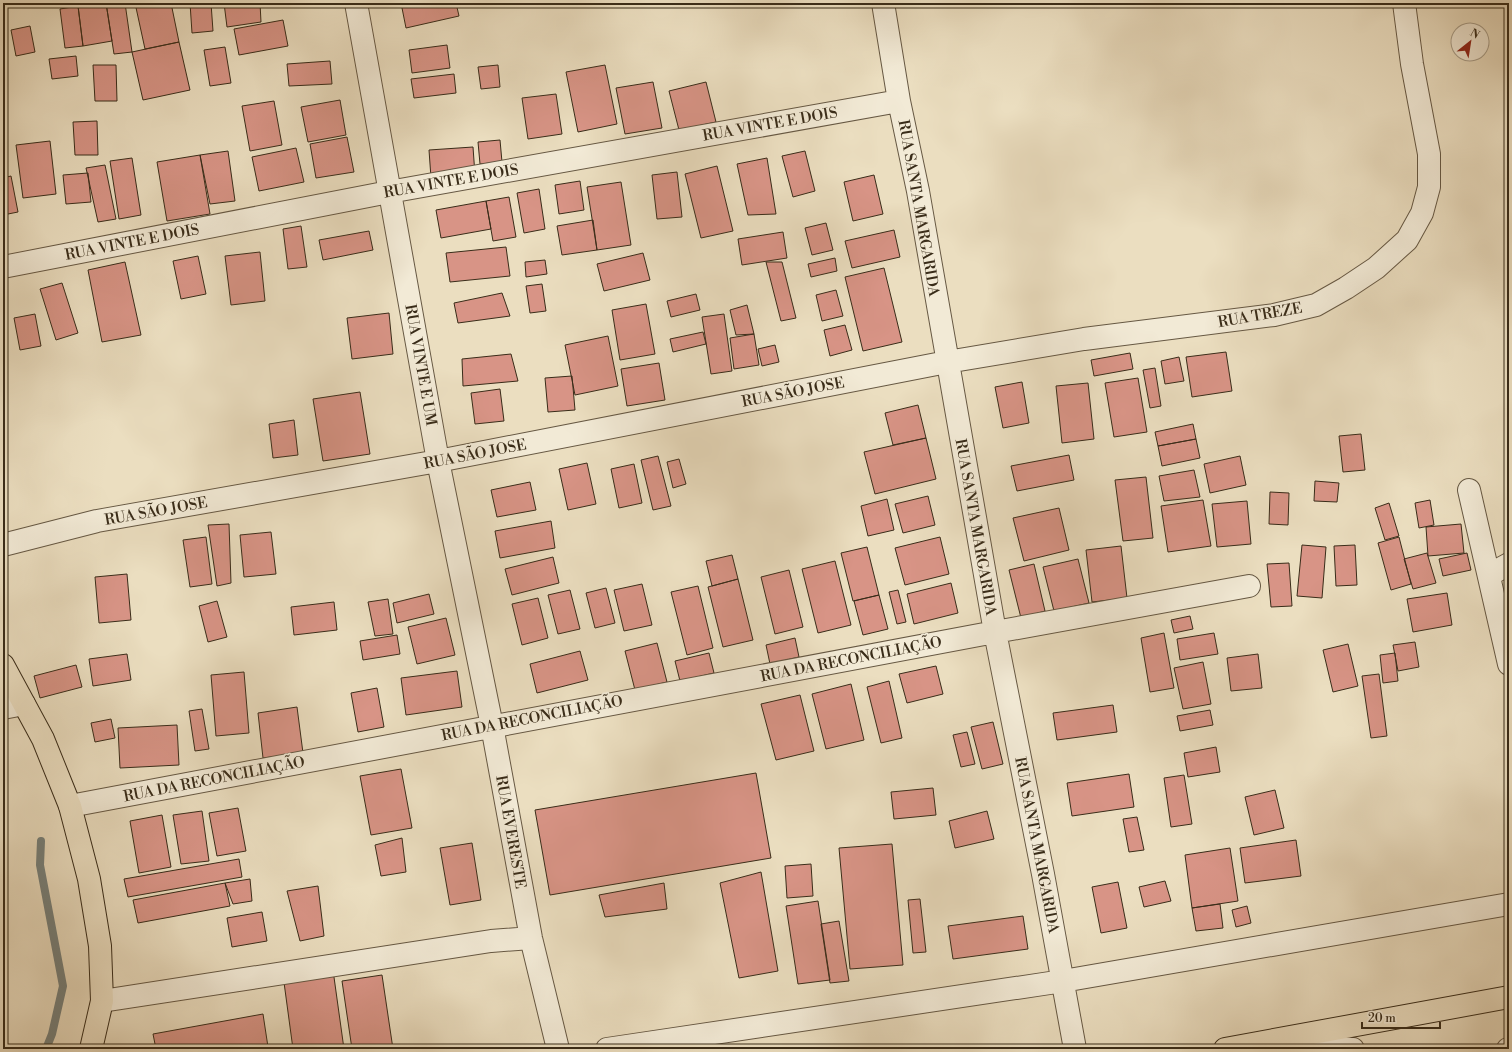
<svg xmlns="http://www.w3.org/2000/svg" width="1512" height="1052" font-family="'Libre Bodoni',serif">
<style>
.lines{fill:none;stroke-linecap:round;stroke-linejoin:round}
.stream{stroke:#76817c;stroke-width:8}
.building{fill:#d89486;stroke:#392c19}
.minor-casing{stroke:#665843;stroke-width:24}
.major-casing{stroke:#392c19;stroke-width:24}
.minor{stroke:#f2ead6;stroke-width:22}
.major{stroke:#ebdec0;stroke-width:22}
.labels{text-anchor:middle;stroke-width:3.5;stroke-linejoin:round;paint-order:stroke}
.street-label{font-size:15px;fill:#392c19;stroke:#f2ead6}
</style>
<rect width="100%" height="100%" fill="#ebdec0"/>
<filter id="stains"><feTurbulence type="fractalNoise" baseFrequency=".005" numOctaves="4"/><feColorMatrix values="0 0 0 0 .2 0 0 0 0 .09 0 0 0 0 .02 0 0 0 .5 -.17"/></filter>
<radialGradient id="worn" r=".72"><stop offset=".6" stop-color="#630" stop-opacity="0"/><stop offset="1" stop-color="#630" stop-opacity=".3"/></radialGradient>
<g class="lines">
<path class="stream" d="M 41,841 L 40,865 L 63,986 L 52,1034 L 46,1049"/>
</g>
<path class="building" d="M 101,3 L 106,3 L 112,41 L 83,46 L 78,6 Z
M 106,3 L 125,3 L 132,52 L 114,54 Z
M 135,3 L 171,3 L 179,42 L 145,49 Z
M 190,3 L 211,3 L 213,31 L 192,33 Z
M 224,3 L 260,3 L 261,22 L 227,27 Z
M 401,3 L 456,3 L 459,16 L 406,28 Z
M 78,6 L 83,46 L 65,48 L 60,9 Z
M 283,20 L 288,46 L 239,55 L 234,29 Z
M 30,26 L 35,52 L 16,56 L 11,30 Z
M 179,42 L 190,90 L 143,100 L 132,52 Z
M 447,45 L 450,68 L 412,73 L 409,50 Z
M 225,47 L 231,83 L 210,86 L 204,50 Z
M 76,56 L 78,76 L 52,79 L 49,59 Z
M 330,61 L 332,84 L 289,86 L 287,64 Z
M 93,65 L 116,65 L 117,101 L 95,101 Z
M 498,65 L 500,87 L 481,89 L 478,67 Z
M 605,65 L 617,124 L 578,132 L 566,72 Z
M 454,74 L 456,93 L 414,98 L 411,79 Z
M 653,82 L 662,128 L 625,134 L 616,88 Z
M 706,82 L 716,122 L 679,130 L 669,91 Z
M 556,94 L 562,134 L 528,139 L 522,98 Z
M 340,100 L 346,135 L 308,142 L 301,107 Z
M 274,101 L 282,145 L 250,151 L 242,106 Z
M 97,121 L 98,155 L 75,155 L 73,122 Z
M 347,137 L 354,172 L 316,178 L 310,144 Z
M 500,140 L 502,162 L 480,164 L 478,142 Z
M 50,141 L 56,194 L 23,198 L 16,145 Z
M 473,147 L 475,175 L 431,178 L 429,150 Z
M 296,148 L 304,182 L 259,191 L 252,157 Z
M 228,151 L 235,201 L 210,204 L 200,155 Z
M 805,151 L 815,191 L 793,197 L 782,156 Z
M 200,155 L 210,214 L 167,221 L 157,162 Z
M 132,158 L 141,215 L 119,219 L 110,161 Z
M 767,158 L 776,214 L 748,215 L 737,164 Z
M 105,165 L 116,219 L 98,222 L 86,168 Z
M 717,166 L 733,231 L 701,238 L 685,174 Z
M 677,172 L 682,217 L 657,219 L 652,175 Z
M 88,173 L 91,202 L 66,204 L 63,175 Z
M 874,175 L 883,214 L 853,221 L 844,182 Z
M 11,176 L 18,212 L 3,215 L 3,178 Z
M 580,181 L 584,210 L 559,214 L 555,185 Z
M 621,182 L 631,245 L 597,250 L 587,187 Z
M 539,189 L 545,229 L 524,233 L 517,193 Z
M 509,197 L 516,237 L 493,241 L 486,201 Z
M 486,201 L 491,229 L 441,238 L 436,210 Z
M 593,220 L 597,250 L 562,255 L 557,226 Z
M 826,223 L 833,250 L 812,255 L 805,228 Z
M 301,226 L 307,267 L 288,269 L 283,229 Z
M 894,230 L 900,257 L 852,268 L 845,241 Z
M 369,231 L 373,250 L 323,260 L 319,240 Z
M 783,232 L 787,258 L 742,265 L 738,239 Z
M 506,247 L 510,276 L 450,282 L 446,253 Z
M 260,252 L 265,301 L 231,305 L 225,256 Z
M 643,253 L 650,280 L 604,291 L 597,264 Z
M 198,256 L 206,294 L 181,299 L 173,261 Z
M 835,258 L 837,271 L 811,277 L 808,264 Z
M 545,260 L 547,274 L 526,277 L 525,262 Z
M 125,262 L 141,335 L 102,342 L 88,270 Z
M 766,262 L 782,262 L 796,318 L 781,321 Z
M 884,268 L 902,342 L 863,351 L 845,277 Z
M 62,283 L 78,333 L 56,340 L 40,289 Z
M 542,284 L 546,311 L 530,313 L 526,286 Z
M 836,290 L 843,316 L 822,321 L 816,295 Z
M 502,293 L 510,316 L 458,323 L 454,303 Z
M 696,294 L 700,310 L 671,317 L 667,301 Z
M 646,304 L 655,354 L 620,360 L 612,310 Z
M 747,305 L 754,334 L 736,335 L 730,310 Z
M 389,313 L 393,354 L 352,359 L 347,318 Z
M 35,314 L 41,346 L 20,350 L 14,318 Z
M 724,314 L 732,371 L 711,374 L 702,317 Z
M 845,325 L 852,350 L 830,356 L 824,330 Z
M 703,332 L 706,344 L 673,352 L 670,339 Z
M 754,334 L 759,365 L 734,369 L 730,338 Z
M 608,336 L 618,386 L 575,395 L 565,345 Z
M 775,345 L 779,362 L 762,366 L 758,349 Z
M 1226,352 L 1232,391 L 1192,397 L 1186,357 Z
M 1130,353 L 1133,369 L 1094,376 L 1091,360 Z
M 511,354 L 518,381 L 463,386 L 462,359 Z
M 1179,357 L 1184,381 L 1165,384 L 1161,361 Z
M 659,363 L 665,400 L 627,406 L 621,369 Z
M 1155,368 L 1161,406 L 1150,408 L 1143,370 Z
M 572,376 L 575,410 L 548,412 L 545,378 Z
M 1138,378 L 1147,432 L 1114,437 L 1105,383 Z
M 1022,382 L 1029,423 L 1003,428 L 995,387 Z
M 1088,383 L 1094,439 L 1062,443 L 1056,386 Z
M 500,389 L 504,421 L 475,424 L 471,393 Z
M 360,392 L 370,454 L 323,461 L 313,399 Z
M 918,405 L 926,438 L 893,445 L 885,413 Z
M 294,420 L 298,455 L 273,458 L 269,424 Z
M 1193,424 L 1196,439 L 1158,446 L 1155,432 Z
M 1361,434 L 1365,470 L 1343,472 L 1339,436 Z
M 926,438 L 936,479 L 875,494 L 864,452 Z
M 1196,439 L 1200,458 L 1162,466 L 1158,446 Z
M 1069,455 L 1074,480 L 1017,491 L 1011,466 Z
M 658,456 L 671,506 L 653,510 L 641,460 Z
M 1240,456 L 1246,485 L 1210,493 L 1204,464 Z
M 679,459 L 686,484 L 673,488 L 667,462 Z
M 587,463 L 596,504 L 568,510 L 559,469 Z
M 634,464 L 642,503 L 619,508 L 611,469 Z
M 1194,470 L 1200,497 L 1164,501 L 1159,476 Z
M 1146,477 L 1153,538 L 1123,541 L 1115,480 Z
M 1315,481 L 1339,483 L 1337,502 L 1314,501 Z
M 530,482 L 536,510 L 497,517 L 491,490 Z
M 1270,492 L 1289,493 L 1288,525 L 1269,524 Z
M 928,496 L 935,525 L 903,533 L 895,504 Z
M 887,499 L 894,530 L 868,536 L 861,506 Z
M 1203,500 L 1211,546 L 1168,552 L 1161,506 Z
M 1430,500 L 1434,525 L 1419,528 L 1415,503 Z
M 1247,501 L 1251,544 L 1217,547 L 1212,504 Z
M 1389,503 L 1399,536 L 1385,540 L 1375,508 Z
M 1059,508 L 1069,550 L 1024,561 L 1013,518 Z
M 551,521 L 555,548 L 500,558 L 495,531 Z
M 229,524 L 231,583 L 217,586 L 208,525 Z
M 1461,524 L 1464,553 L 1428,556 L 1426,527 Z
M 271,532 L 276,574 L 244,577 L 240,535 Z
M 206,537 L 212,584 L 190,587 L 183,540 Z
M 940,537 L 949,574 L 905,585 L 895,548 Z
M 1399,537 L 1411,584 L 1391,590 L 1378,543 Z
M 1302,545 L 1326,547 L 1322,598 L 1297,596 Z
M 1355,545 L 1357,585 L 1336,586 L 1334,546 Z
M 1121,546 L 1127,598 L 1092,602 L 1086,550 Z
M 867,547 L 879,595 L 853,601 L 841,553 Z
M 1427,553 L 1436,583 L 1413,589 L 1404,559 Z
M 1467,553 L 1471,570 L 1443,576 L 1439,559 Z
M 732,555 L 738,579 L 712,586 L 706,561 Z
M 553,557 L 559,583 L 512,595 L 505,569 Z
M 1078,559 L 1089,603 L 1054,611 L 1043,567 Z
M 835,561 L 851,625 L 818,633 L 802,569 Z
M 1289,563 L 1292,606 L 1271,607 L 1267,564 Z
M 1034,564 L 1045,611 L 1021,618 L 1009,570 Z
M 789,570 L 803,627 L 775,634 L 761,577 Z
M 127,574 L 131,620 L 99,623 L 95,577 Z
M 738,579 L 753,640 L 723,647 L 708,587 Z
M 951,583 L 958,613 L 914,624 L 907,594 Z
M 642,584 L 652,625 L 624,631 L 614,590 Z
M 698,586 L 713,648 L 687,655 L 671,592 Z
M 606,588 L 615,623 L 595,628 L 586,593 Z
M 570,590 L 580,629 L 558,634 L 548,595 Z
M 898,590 L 906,622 L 897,624 L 889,592 Z
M 1447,593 L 1452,625 L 1413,632 L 1407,599 Z
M 429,594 L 434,614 L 397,623 L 393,603 Z
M 879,595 L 888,629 L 863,635 L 854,601 Z
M 538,598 L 548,638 L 522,645 L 512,604 Z
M 388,599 L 393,634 L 375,636 L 368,602 Z
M 217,601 L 227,637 L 208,642 L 199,606 Z
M 334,602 L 337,630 L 294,635 L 291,607 Z
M 1190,616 L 1193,629 L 1174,633 L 1171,620 Z
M 446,618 L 455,655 L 417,664 L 408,627 Z
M 1164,633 L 1174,688 L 1150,692 L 1141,638 Z
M 1214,633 L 1218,654 L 1180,660 L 1177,639 Z
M 397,635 L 400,654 L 363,660 L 360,641 Z
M 795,638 L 799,657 L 770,664 L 766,645 Z
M 1415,642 L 1419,667 L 1398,671 L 1393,645 Z
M 657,643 L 667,682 L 635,690 L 625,651 Z
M 1348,644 L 1358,686 L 1333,692 L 1323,650 Z
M 580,651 L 588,680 L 537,693 L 530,664 Z
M 709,653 L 714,673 L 680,681 L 675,661 Z
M 1395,653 L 1398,681 L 1383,683 L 1380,655 Z
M 127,654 L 131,680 L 93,686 L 89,659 Z
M 1258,654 L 1262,688 L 1231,691 L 1227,658 Z
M 1203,662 L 1211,704 L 1183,709 L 1174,668 Z
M 76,665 L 82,687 L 40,698 L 34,676 Z
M 936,666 L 943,694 L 907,703 L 899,674 Z
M 457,671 L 462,707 L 406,715 L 401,678 Z
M 244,672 L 249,733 L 216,736 L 211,675 Z
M 1379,674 L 1387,736 L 1371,738 L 1362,676 Z
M 889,681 L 902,738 L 881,743 L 867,687 Z
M 851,684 L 864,740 L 826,749 L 812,694 Z
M 377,688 L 384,727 L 358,732 L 351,693 Z
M 800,695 L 814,751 L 776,760 L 761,704 Z
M 1113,705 L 1117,732 L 1057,740 L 1053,713 Z
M 297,707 L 303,753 L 263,758 L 258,713 Z
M 202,709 L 209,749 L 195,751 L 189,711 Z
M 1210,710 L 1213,725 L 1180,731 L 1177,716 Z
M 111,719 L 115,738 L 95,742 L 91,723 Z
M 993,722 L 1003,764 L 982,769 L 971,727 Z
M 177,725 L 179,765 L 120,768 L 118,728 Z
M 967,732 L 975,764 L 961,767 L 953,735 Z
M 1216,747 L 1220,772 L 1188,777 L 1184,753 Z
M 401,769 L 412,828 L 371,835 L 360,776 Z
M 756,773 L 771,858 L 550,895 L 535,810 Z
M 1129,774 L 1134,807 L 1072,816 L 1067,783 Z
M 1184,775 L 1192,824 L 1171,827 L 1164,778 Z
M 933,788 L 936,815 L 894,819 L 891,792 Z
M 1275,790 L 1284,828 L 1254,835 L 1245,797 Z
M 238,808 L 246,851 L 217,856 L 209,813 Z
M 202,811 L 209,861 L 181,864 L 173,815 Z
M 987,811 L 994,839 L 955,848 L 949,821 Z
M 162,815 L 171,867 L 139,873 L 130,821 Z
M 1137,817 L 1144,850 L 1129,852 L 1123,819 Z
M 402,838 L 406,872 L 381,876 L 375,845 Z
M 1296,840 L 1301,876 L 1245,883 L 1240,848 Z
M 472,843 L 481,900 L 450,905 L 440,848 Z
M 892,844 L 903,965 L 850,969 L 839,848 Z
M 1230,848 L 1238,901 L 1192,908 L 1185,855 Z
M 239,859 L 242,877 L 128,897 L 124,879 Z
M 811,864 L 813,896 L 787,898 L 785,866 Z
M 761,872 L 778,971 L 739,978 L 720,883 Z
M 250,879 L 252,901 L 233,904 L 225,883 Z
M 1165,881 L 1171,901 L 1144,907 L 1139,887 Z
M 1118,882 L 1127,928 L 1101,933 L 1092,887 Z
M 225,883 L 230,906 L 138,923 L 133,900 Z
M 664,883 L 667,909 L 605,917 L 599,895 Z
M 318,886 L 324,936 L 300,941 L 287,891 Z
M 920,899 L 926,952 L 913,953 L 908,900 Z
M 818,901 L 830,980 L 798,984 L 786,906 Z
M 1220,904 L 1223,928 L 1196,931 L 1192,908 Z
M 1247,906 L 1251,923 L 1236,927 L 1232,910 Z
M 262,912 L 267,941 L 232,947 L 227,918 Z
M 1023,916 L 1028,949 L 953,959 L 948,926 Z
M 839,921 L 849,981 L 830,983 L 821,924 Z
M 333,970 L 344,1049 L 293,1049 L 283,975 Z
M 382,975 L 393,1049 L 352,1049 L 342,981 Z
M 263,1014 L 268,1047 L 256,1049 L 156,1049 L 153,1034 Z"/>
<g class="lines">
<g class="minor-casing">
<path id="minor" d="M 356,3 L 438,461 L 492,726 L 531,938 L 558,1049
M 883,3 L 899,101 L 918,191 L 995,632 L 1043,874 L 1075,1049
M 3,267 L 389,192 L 899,101
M 1469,490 L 1509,664
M 3,545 L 97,521 L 438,461 L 947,362 L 1084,339 L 1274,315 L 1316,305 L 1346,288 L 1376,268 L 1407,240 L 1422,213 L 1429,187 L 1429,154 L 1412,64 L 1404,3
M 1489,575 L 1509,564
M 3,708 L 24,704
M 70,806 L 995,632 L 1249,586
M 102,1001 L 491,941 L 531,938
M 1273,1044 L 1353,1049
M 607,1049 L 1063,981 L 1509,904
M 1508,1049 L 1509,1049"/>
</g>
<g class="major-casing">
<path id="major" d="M 3,665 L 43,739 L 70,806 L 89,879 L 100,946 L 102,1001 L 91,1049
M 1225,1049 L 1509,997"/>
</g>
<use href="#minor" class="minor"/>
<use href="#major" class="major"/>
</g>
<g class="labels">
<g class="street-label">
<text transform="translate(770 124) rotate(-10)" y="5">RUA VINTE E DOIS</text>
<text transform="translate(451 181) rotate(-10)" y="5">RUA VINTE E DOIS</text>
<text transform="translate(919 208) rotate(80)" y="5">RUA SANTA MARGARIDA</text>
<text transform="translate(132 242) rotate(-11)" y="5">RUA VINTE E DOIS</text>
<text transform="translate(1260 315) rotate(-10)" y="5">RUA TREZE</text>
<text transform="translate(421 365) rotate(80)" y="5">RUA VINTE E UM</text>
<text transform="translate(793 392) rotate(-11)" y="5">RUA SÃO JOSE</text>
<text transform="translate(475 454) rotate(-11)" y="5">RUA SÃO JOSE</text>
<text transform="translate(156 511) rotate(-10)" y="5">RUA SÃO JOSE</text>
<text transform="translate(976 527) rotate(80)" y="5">RUA SANTA MARGARIDA</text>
<text transform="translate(851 659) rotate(-11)" y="5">RUA DA RECONCILIAÇÃO</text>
<text transform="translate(532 718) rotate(-11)" y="5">RUA DA RECONCILIAÇÃO</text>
<text transform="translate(214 779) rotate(-11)" y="5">RUA DA RECONCILIAÇÃO</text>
<text transform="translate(511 832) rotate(80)" y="5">RUA EVERESTE</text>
<text transform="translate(1037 845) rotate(79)" y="5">RUA SANTA MARGARIDA</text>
</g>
</g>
<rect width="1512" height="1052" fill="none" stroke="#ebdec0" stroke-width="16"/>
<rect x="4" y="4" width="1504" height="1044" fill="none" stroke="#392c19" stroke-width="2"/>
<rect x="8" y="8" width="1496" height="1036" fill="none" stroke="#392c19"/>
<g transform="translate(1470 42) rotate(30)"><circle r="19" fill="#f2ead6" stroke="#a89e8a"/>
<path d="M0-3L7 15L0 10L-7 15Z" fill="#8f2418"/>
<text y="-6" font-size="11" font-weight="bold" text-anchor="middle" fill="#392c19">N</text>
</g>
<path d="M1362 1022v6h78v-6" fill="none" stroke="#392c19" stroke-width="2"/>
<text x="1368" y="1022" font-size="12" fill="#392c19" stroke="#f2ead6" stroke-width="3" paint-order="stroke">20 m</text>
<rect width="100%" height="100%" filter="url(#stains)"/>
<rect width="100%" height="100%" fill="url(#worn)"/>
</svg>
